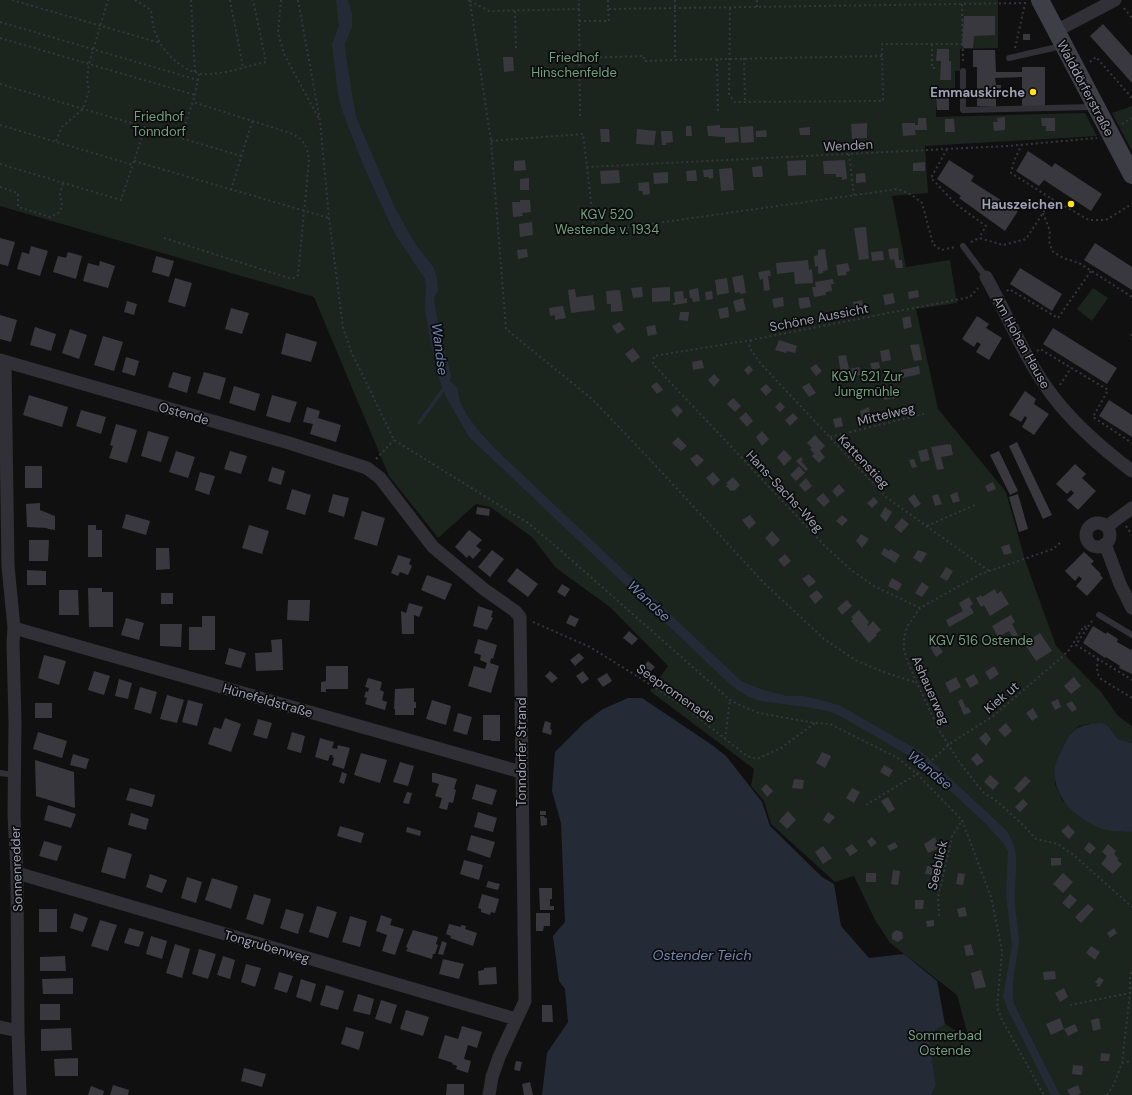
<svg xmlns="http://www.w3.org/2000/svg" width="1132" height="1095" font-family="'DM Sans',sans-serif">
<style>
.green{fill:#1c241e}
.water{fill:#252b36}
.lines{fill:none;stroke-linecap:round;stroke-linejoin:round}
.stream{stroke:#252b36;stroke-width:3.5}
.building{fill:#39383e}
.path{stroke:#36373e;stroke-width:2;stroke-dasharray:2 3;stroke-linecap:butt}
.lane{stroke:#313037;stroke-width:6}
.street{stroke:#313037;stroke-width:13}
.secondary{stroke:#3e3e47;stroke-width:18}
.poi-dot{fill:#ffe41a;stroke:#0b0b0c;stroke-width:1.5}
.labels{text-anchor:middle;stroke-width:3.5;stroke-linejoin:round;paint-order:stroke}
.park-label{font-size:13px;fill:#74a181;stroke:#0b0b0c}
.street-label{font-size:13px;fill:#9fa1b4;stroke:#0b0b0c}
.poi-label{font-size:13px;font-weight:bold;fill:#9fa1b4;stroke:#0b0b0c;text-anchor:end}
.water-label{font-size:14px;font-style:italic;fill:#7286b3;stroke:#0b0b0c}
</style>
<rect width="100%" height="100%" fill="#101011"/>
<path class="green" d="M 0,0 L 998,0 L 998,48 L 960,49 L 960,71 L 955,71 L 955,96 L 936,97 L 936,117 L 1085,113 L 1097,136 L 925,146 L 928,193 L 892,196 L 906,267 L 950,260 L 957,303 L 916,309 L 938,409 L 1006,492 L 1025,560 L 1056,646 L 1101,692 L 1118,716 L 1132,726 L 1132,743 L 1118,739 L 1108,726 L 1089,724 L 1079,726 L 1072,732 L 1055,765 L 1055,784 L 1062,800 L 1104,829 L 1132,831 L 1132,1095 L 931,1095 L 936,1086 L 929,1035 L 945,1024 L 969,1039 L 957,995 L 890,943 L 875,920 L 854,876 L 835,882 L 771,824 L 764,801 L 751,786 L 754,769 L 650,691 L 668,666 L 610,607 L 556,568 L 532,537 L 490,507 L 476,504 L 438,538 L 432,530 L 389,476 L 314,297 L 0,206 Z
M 1132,106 L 1132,151 L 1112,113 Z
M 1093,288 L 1108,298 L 1092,321 L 1077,309 Z"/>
<path class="water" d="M 336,0 L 348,0 L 352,14 L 352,27 L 345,44 L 346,57 L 356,117 L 395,208 L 416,245 L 434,268 L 437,278 L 438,290 L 434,298 L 439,330 L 451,375 L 450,381 L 458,388 C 455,415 506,459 525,477 L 741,681 L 763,690 L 787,696 L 804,696 L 839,705 L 923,753 L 1004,828 C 1025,853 1012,877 1015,905 C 1016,918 1019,930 1019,942 C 1017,963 1010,983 1014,1004 L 1060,1095 L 1051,1095 L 1007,1008 L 1003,996 L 1012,946 L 1006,894 L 1008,851 L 1004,844 L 987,825 L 918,761 L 842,717 L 831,712 L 813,708 L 761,701 L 747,696 L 733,687 L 469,437 L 445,395 L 440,381 L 431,344 L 425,308 L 426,288 L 425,279 L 395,234 L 364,167 L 342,110 L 338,94 L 332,44 L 339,26 Z
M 628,698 L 642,698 L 712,745 L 726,756 L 762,802 L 770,826 L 822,877 L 834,884 L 841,926 L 869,958 L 904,954 L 937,981 L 945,1024 L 929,1035 L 936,1086 L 931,1095 L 542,1095 L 547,1053 L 568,1022 L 565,989 L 559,981 L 553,936 L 565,922 L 561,823 L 552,791 L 555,752 L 584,723 L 603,709 Z
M 1102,723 L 1108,726 L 1118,739 L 1132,743 L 1132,831 L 1130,832 C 1122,831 1111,832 1103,829 C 1076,819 1051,797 1055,766 C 1056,761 1059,756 1061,752 C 1072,728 1076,725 1102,723 Z"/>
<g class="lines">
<path class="stream" d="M 419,423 L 445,387"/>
</g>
<path class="building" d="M 964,16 L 995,16 L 995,35 L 974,36 L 973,48 L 964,48 L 962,44 Z
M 1103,24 L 1132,56 L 1132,83 L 1090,36 Z
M 1023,34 L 1030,34 L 1030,40 L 1023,40 Z
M 937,49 L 949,49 L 949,61 L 951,61 L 951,80 L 940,80 L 941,61 L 936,61 Z
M 973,50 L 995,50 L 996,72 L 1022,72 L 1022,67 L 1045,67 L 1045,106 L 1022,107 L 1022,77 L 995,78 L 996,85 L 1001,85 L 1001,95 L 996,95 L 996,107 L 977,106 L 977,67 L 973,67 Z
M 503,57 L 513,57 L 514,71 L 504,72 Z
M 949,97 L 949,110 L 937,110 L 936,98 Z
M 1005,117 L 1005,130 L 994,131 L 993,122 L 998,122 L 997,118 Z
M 918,118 L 926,118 L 927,130 L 915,130 L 916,135 L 903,136 L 902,123 L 915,123 L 915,125 L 918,125 Z
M 1041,118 L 1055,118 L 1055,131 L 1046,131 L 1046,126 L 1042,126 Z
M 945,119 L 954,119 L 955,132 L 945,132 Z
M 867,123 L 867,138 L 852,139 L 851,124 Z
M 720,125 L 720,128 L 738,128 L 739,142 L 725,143 L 725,137 L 708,136 L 707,126 Z
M 686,126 L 691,126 L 692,136 L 686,136 Z
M 753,126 L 754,142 L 741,143 L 740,127 Z
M 810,127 L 810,135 L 800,135 L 799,128 Z
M 600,129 L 609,129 L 610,142 L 601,142 Z
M 637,129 L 656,131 L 654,145 L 636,144 Z
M 766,130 L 767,137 L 756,137 L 756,131 Z
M 661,131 L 672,131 L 673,142 L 666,143 L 666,145 L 662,145 Z
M 1028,151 L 1052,167 L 1055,163 L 1102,194 L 1091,211 L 1044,180 L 1039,186 L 1016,171 Z
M 525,160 L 526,170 L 514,171 L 514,161 Z
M 806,160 L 806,175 L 788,176 L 787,161 Z
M 845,160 L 847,179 L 842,180 L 842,177 L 836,177 L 836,174 L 824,174 L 823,161 Z
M 949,160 L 974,176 L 971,181 L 1018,211 L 1005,231 L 959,198 L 961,196 L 937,179 Z
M 925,162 L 925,171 L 913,171 L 913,163 Z
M 762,166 L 763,177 L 753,177 L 752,167 Z
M 732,168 L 734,190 L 721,191 L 719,169 Z
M 713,169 L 713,178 L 709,179 L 709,177 L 704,177 L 703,170 Z
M 619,170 L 620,183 L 601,184 L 600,171 Z
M 696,170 L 697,181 L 687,181 L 686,171 Z
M 668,172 L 668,183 L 654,184 L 653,173 Z
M 865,173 L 866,182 L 856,183 L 856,174 Z
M 529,178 L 529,190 L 520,190 L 520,179 Z
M 649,182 L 650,194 L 643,195 L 642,191 L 639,191 L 638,183 Z
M 520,200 L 530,200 L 531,212 L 522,213 L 523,216 L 513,217 L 512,202 L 520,202 Z
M 532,222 L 533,235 L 520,237 L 519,224 Z
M 866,227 L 869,259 L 859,260 L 854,228 Z
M 0,238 L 15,242 L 8,266 L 0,264 Z
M 1095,243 L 1132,267 L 1132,290 L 1084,260 Z
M 31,246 L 48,251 L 40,276 L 17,269 L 22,252 L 29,254 Z
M 898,248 L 899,260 L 902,260 L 903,268 L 896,268 L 894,259 L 890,260 L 888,249 Z
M 527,249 L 528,257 L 518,259 L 517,250 Z
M 825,249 L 828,270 L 823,271 L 823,273 L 818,274 L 818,266 L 815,267 L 814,256 L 818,255 L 818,250 Z
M 883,251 L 884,260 L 872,261 L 871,252 Z
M 68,252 L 82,256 L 76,279 L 53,272 L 58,256 L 66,258 Z
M 156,256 L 174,261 L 169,277 L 152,272 Z
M 808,260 L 809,270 L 812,269 L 813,283 L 795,284 L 794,272 L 777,274 L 776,263 Z
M 100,261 L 115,266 L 108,288 L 83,281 L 88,263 L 99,266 Z
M 848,263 L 850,271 L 846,272 L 847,275 L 838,276 L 836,265 Z
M 1020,268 L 1062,294 L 1052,311 L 1010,284 Z
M 770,270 L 771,276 L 768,276 L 770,290 L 764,291 L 763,279 L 760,280 L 758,272 Z
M 743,275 L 746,293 L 740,294 L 740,292 L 735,293 L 732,277 Z
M 175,278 L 192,283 L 185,307 L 168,302 Z
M 727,278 L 729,293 L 717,295 L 715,280 Z
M 833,279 L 834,284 L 831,284 L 832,291 L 826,292 L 826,295 L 814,297 L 812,287 L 816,287 L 815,282 Z
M 642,287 L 643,297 L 633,298 L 631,288 Z
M 670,287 L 670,301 L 652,302 L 652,288 Z
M 698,288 L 700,301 L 693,302 L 692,298 L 690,298 L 689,290 Z
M 575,289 L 576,297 L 593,295 L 595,310 L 571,313 L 568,290 Z
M 620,290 L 623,311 L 611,312 L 611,304 L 607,304 L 606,291 Z
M 918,290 L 919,297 L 909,299 L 908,292 Z
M 683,291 L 684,299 L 687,298 L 687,303 L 673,305 L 673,303 L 675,303 L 674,292 Z
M 712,291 L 713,299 L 706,300 L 705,292 Z
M 893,293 L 895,303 L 885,305 L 883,295 Z
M 783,297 L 784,306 L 774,308 L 772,299 Z
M 809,297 L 811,307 L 800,309 L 798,298 Z
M 743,298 L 746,310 L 736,312 L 733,301 Z
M 862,300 L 864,310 L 855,312 L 853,302 Z
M 127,301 L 137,304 L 134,315 L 124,312 Z
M 563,306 L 566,318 L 555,320 L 555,315 L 550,316 L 549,308 Z
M 728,307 L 729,317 L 720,319 L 718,309 Z
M 231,308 L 249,313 L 242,334 L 225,329 Z
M 680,312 L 689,312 L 688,321 L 679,320 Z
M 0,315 L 17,320 L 11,342 L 0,339 Z
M 910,316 L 912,327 L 904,329 L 902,318 Z
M 977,316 L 989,324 L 986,328 L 1002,338 L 989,360 L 976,352 L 981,344 L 977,342 L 974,347 L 962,339 Z
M 620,322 L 625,329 L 617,334 L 612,326 Z
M 655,325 L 657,334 L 648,336 L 646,327 Z
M 35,327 L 56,334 L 51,351 L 30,345 Z
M 1053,328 L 1117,368 L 1107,384 L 1043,344 Z
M 70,329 L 87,335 L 79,359 L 62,353 Z
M 286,333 L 317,342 L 311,362 L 281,354 Z
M 103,336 L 123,342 L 114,371 L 94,365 Z
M 779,340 L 797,346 L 795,353 L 787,351 L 786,353 L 775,350 Z
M 919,344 L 922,360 L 914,361 L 910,345 Z
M 633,348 L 640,357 L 632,363 L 625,354 Z
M 889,349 L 891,360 L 882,362 L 880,351 Z
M 846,355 L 849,369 L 859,367 L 861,375 L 850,377 L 849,372 L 841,373 L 838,356 Z
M 126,357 L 139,361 L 135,376 L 122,372 Z
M 702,360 L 704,368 L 693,370 L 692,362 Z
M 879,362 L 880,368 L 872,370 L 870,363 Z
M 816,364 L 822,371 L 816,376 L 810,368 Z
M 749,365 L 753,370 L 748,375 L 744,370 Z
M 919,366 L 920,374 L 902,378 L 901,370 Z
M 173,372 L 191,377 L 187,393 L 168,387 Z
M 204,372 L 226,378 L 220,400 L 197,393 Z
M 714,374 L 720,380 L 714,387 L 708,380 Z
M 657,382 L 663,390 L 657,394 L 651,386 Z
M 809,383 L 816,393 L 809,397 L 802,387 Z
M 766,384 L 772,390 L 766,396 L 760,389 Z
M 234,386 L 260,394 L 255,411 L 229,403 Z
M 894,391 L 896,398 L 884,400 L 883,393 Z
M 1025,391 L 1036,399 L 1034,404 L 1049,414 L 1034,435 L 1022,427 L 1027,418 L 1025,416 L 1021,422 L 1009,415 Z
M 29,395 L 68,407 L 62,427 L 23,415 Z
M 272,395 L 297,402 L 290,423 L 266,416 Z
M 733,398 L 741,406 L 735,412 L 727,404 Z
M 1109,400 L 1132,415 L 1132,437 L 1099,416 Z
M 780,402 L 785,407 L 780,412 L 775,407 Z
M 677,405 L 683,411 L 677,417 L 671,410 Z
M 307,407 L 320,411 L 318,418 L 341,425 L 336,442 L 310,434 L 313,424 L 303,422 Z
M 869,407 L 871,419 L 862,420 L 860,411 Z
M 81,410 L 106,417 L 101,434 L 76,426 Z
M 746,412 L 753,421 L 747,427 L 739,418 Z
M 793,413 L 798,418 L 790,426 L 785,420 Z
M 841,417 L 843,426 L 835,428 L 833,419 Z
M 116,424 L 137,430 L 127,463 L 109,458 L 113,446 L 110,445 Z
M 148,431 L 169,437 L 161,462 L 141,456 Z
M 762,431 L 769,439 L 762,446 L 756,437 Z
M 815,435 L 825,446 L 820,451 L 825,457 L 819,463 L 812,456 L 814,454 L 810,449 L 812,448 L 807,443 Z
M 678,437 L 687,446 L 681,451 L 672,443 Z
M 1017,442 L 1052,515 L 1043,519 L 1009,446 Z
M 948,444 L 949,445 L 951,444 L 953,455 L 941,457 L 944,469 L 937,470 L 931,447 Z
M 927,449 L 930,460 L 921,462 L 918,451 Z
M 784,450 L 792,458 L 784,466 L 777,457 Z
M 176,451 L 195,457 L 188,478 L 169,472 Z
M 230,451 L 247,456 L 241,474 L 224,469 Z
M 999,451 L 1018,491 L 1010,495 L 990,455 Z
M 697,454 L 704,460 L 697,467 L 690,459 Z
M 801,457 L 803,460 L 801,461 L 808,469 L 806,471 L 796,461 Z
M 914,459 L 917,467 L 912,468 L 909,460 Z
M 1075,464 L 1086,474 L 1082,478 L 1096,491 L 1078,510 L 1067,500 L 1074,493 L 1071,490 L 1067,494 L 1056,484 Z
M 25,466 L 42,466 L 42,488 L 25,488 Z
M 799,466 L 805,473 L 796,481 L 790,475 Z
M 272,467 L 285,471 L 281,485 L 268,481 Z
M 200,472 L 215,476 L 209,495 L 195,490 Z
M 713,472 L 720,480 L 713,486 L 706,478 Z
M 733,477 L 740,485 L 734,491 L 733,490 L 731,491 L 726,486 L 728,484 L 726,483 Z
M 806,478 L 812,486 L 805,492 L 799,485 Z
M 993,482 L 996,489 L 988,492 L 985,486 Z
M 839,484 L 845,491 L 837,497 L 832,491 Z
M 292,489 L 311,495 L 305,515 L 286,509 Z
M 957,492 L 960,501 L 953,503 L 950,495 Z
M 823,493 L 830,501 L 824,507 L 816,499 Z
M 333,494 L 349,498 L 344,517 L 328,512 Z
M 914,494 L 921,504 L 915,508 L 908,499 Z
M 938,494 L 942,504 L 935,506 L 932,496 Z
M 1018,494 L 1028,529 L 1019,532 L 1009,497 Z
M 874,497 L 878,502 L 872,508 L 867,503 Z
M 40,503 L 40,510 L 55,516 L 55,530 L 48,529 L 47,528 L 27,527 L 26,504 Z
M 477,507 L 490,509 L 489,516 L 476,514 Z
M 885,507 L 892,512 L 886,522 L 880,516 Z
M 362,511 L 385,518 L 377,546 L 354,539 Z
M 126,514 L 150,521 L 146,535 L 122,528 Z
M 750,515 L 756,523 L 749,529 L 742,520 Z
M 842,515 L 848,520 L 842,526 L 836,521 Z
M 902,518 L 909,524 L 901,533 L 894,527 Z
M 88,525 L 96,525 L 96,530 L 102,530 L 102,557 L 88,557 Z
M 249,525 L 269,531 L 262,554 L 242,548 Z
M 469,530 L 482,540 L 476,546 L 481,550 L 473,559 L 469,555 L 467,558 L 455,547 Z
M 772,531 L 780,540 L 773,547 L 765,538 Z
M 861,534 L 869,539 L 862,548 L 856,541 Z
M 29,540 L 49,540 L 48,561 L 29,561 Z
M 1009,544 L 1012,553 L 1004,555 L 1001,547 Z
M 156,548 L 169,548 L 170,569 L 156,570 Z
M 884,548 L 889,551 L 890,549 L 900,555 L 895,563 L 881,554 Z
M 492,550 L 504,559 L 490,577 L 478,567 Z
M 918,550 L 927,553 L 921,563 L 913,558 Z
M 1084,552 L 1094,561 L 1091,564 L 1101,574 L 1100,575 L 1103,578 L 1087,596 L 1076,586 L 1082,579 L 1079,576 L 1075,581 L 1065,571 Z
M 785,554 L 791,561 L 784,567 L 778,560 Z
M 398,555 L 411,559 L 409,564 L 412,566 L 408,575 L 400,572 L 398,576 L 391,573 Z
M 946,567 L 953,571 L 947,581 L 940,577 Z
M 517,568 L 538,584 L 528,597 L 507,581 Z
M 27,570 L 46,571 L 46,585 L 27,585 Z
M 809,574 L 816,582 L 809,587 L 802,579 Z
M 427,575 L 452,584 L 445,600 L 421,590 Z
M 892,578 L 902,584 L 898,591 L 888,586 Z
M 922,582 L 929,587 L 922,597 L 915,593 Z
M 562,584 L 570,589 L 565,597 L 557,592 Z
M 88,588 L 102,588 L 102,592 L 113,592 L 113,627 L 89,627 Z
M 995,589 L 997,594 L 1001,591 L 1009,604 L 990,616 L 984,605 L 981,607 L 976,598 L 981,595 L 982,597 Z
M 59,590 L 78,590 L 79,615 L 59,615 Z
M 817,590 L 823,597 L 815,604 L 809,596 Z
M 161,593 L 173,593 L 173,604 L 161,604 Z
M 969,597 L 973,604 L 970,606 L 974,613 L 949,627 L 946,620 L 963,611 L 959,603 Z
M 288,600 L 310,600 L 309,621 L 287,620 Z
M 847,600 L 852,606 L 842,615 L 837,608 Z
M 409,603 L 423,607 L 419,617 L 414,615 L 414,634 L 402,634 L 401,611 L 406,613 Z
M 478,606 L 493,611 L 491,617 L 493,618 L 487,630 L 473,626 Z
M 859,610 L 869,622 L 867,625 L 868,626 L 873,621 L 881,630 L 876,634 L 877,635 L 869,643 L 851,621 L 853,619 L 851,617 Z
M 570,615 L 579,619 L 575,627 L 566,623 Z
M 1011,615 L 1015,622 L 1012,624 L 1018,635 L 1013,638 L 1009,631 L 998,637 L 992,626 Z
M 202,616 L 215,616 L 215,650 L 189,650 L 189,627 L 202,627 Z
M 126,618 L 144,623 L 139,640 L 121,635 Z
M 160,624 L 182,624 L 181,647 L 160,646 Z
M 1093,626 L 1106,634 L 1107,632 L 1118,639 L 1117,642 L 1131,650 L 1132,648 L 1132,674 L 1119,668 L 1120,666 L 1106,657 L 1105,658 L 1083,643 Z
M 629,631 L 638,639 L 632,645 L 623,638 Z
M 1040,633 L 1052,651 L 1036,661 L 1024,643 Z
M 282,639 L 283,670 L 256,671 L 255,653 L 272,652 L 271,640 Z
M 478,639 L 497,645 L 493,659 L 491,658 L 490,663 L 499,666 L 491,693 L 468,686 L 474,666 L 485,669 L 487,663 L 480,660 L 481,655 L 474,653 Z
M 937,643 L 943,652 L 936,657 L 930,647 Z
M 229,648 L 246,653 L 241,668 L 225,664 Z
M 579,653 L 584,658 L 575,666 L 570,660 Z
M 44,655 L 66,661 L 59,685 L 38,678 Z
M 648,661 L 655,667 L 648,674 L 642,668 Z
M 326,666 L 348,666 L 348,689 L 326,689 L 326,692 L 321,692 L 321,682 L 326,681 Z
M 994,666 L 999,674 L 990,680 L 985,672 Z
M 94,671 L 110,676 L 104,695 L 88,690 Z
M 550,671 L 558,678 L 552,683 L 545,676 Z
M 583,671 L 589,679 L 582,684 L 576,676 Z
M 607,673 L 612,681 L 603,687 L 597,679 Z
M 974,674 L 979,683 L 970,688 L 965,679 Z
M 956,677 L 961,687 L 950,693 L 945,683 Z
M 1074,677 L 1081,686 L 1071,694 L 1064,686 Z
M 368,678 L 382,682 L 380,690 L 384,692 L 382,700 L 387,702 L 385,710 L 365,704 L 367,698 L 364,697 L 366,691 L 368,692 L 369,688 L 365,687 Z
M 119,679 L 132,683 L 128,699 L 115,696 Z
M 140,687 L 157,692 L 151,714 L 134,709 Z
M 414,688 L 414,702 L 416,702 L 416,708 L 414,708 L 414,715 L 395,715 L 395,709 L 394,709 L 395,689 Z
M 167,695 L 184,700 L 177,723 L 160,719 Z
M 962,699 L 966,708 L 968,707 L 971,712 L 964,715 L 958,701 Z
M 1058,699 L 1061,707 L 1055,710 L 1051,702 Z
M 188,700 L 203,704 L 197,726 L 182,722 Z
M 432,700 L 451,706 L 446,725 L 426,719 Z
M 1072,701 L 1077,709 L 1072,712 L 1066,704 Z
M 35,703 L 52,703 L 52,718 L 35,718 Z
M 1033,708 L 1038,717 L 1032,721 L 1026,713 Z
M 458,713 L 472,717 L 467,735 L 453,731 Z
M 483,715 L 500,715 L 500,741 L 491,741 L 491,740 L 483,740 Z
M 225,718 L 241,724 L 231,752 L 208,744 L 214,727 L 221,729 Z
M 258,719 L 272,723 L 267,739 L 253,735 Z
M 545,721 L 551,723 L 550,729 L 552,730 L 551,735 L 542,732 Z
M 1006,723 L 1012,731 L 1005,737 L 998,730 Z
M 38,732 L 67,741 L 62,758 L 33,749 Z
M 292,732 L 305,736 L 301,753 L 287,749 Z
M 986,732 L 991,739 L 986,746 L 979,738 Z
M 320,738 L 334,742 L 332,748 L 337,749 L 338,745 L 350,748 L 344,769 L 332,765 L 334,758 L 332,757 L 333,755 L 330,755 L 328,761 L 315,757 Z
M 822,752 L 831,756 L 825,768 L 816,763 Z
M 361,753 L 387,760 L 380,783 L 354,775 Z
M 977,753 L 984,761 L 977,766 L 971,759 Z
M 73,754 L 89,759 L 86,769 L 70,765 Z
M 35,760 L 74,772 L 75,808 L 36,796 Z
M 400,762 L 414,766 L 408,786 L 393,782 Z
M 884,765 L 893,770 L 889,777 L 880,772 Z
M 342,772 L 347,774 L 344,784 L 339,782 Z
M 432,773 L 435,773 L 457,779 L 454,789 L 456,790 L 453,803 L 449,802 L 447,810 L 439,808 L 442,798 L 435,796 L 439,784 L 432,782 Z
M 990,775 L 999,783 L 993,790 L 984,782 Z
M 1025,776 L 1031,781 L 1019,793 L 1014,788 Z
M 794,779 L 804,780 L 803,789 L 792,788 Z
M 476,784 L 497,790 L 492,805 L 472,799 Z
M 766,784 L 773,791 L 767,797 L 761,789 Z
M 130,788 L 155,795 L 152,807 L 126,800 Z
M 852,788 L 860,792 L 854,803 L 846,798 Z
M 407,792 L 412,793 L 409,804 L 403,803 Z
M 888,797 L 895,809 L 889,813 L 881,801 Z
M 1023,799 L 1028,804 L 1020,812 L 1015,807 Z
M 48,805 L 76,814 L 71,828 L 44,820 Z
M 540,811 L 546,811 L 546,815 L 540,815 Z
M 788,811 L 796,820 L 787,829 L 779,821 Z
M 478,812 L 497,818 L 493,832 L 474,827 Z
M 828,812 L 835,817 L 829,824 L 823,820 Z
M 131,813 L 149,819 L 146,830 L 128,825 Z
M 540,816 L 544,816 L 545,818 L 547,818 L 547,825 L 541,826 Z
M 1068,825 L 1075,832 L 1069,839 L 1061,831 Z
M 340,826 L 364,833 L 361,843 L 337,836 Z
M 407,827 L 421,831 L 420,836 L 406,832 Z
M 471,835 L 495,842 L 490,858 L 467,850 Z
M 872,837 L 877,843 L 871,847 L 867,841 Z
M 935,837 L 939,848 L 928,853 L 924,844 Z
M 44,841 L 62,846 L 57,861 L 39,856 Z
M 895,842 L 898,847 L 890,851 L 887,846 Z
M 1089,842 L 1096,848 L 1090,854 L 1084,849 Z
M 852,844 L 858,851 L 850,856 L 845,849 Z
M 1108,844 L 1116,851 L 1114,854 L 1119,859 L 1117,860 L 1122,864 L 1113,874 L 1101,864 L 1107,856 L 1102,852 Z
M 823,846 L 832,858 L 823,864 L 815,852 Z
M 108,847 L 132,854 L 125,879 L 101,872 Z
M 1051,858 L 1061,858 L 1061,865 L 1051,866 Z
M 464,860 L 483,865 L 479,880 L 460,874 Z
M 927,866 L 935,867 L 933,875 L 925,874 Z
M 893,870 L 900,871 L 898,885 L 891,884 Z
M 866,873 L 876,873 L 876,882 L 866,882 Z
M 958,873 L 965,874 L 963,885 L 956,884 Z
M 1063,873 L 1073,882 L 1063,893 L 1053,884 Z
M 150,874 L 167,880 L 162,893 L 146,887 Z
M 187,877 L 202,882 L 196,903 L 181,898 Z
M 212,878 L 238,886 L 231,909 L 205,900 Z
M 488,881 L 500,884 L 498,890 L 486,887 Z
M 539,888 L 552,888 L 552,899 L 550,899 L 550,906 L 554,906 L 554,910 L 540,910 Z
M 254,894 L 271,899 L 263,925 L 246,919 Z
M 482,894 L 499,899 L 495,913 L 491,912 L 490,915 L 481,912 L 481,909 L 478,908 Z
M 1070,894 L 1077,900 L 1069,909 L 1062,903 Z
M 915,900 L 924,900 L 923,909 L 915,909 Z
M 1088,904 L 1094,909 L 1081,923 L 1075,917 Z
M 317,906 L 337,912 L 328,938 L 309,932 Z
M 965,907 L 967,916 L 959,917 L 957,909 Z
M 39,909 L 57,909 L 57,932 L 39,932 Z
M 286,909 L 304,914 L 298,934 L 280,928 Z
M 74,913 L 88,918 L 83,932 L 70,928 Z
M 536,913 L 550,913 L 550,926 L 544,926 L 543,931 L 536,931 Z
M 381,915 L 392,919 L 390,925 L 404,929 L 395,955 L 382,951 L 387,935 L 376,931 Z
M 350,916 L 367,921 L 360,947 L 342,942 Z
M 100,920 L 117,925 L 108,951 L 91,946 Z
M 934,920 L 934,926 L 927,927 L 926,921 Z
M 449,924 L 461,927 L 461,925 L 466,926 L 465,929 L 477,933 L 473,946 L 450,938 L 451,936 L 446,934 Z
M 129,928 L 144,932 L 139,947 L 124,943 Z
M 1114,928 L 1117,933 L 1110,938 L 1107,933 Z
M 413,930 L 438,937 L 436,944 L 438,945 L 435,954 L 433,954 L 432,959 L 406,951 L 408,948 L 406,947 Z
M 896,930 L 902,932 L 903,938 L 898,942 L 892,939 L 892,934 Z
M 151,936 L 167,941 L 162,959 L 146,954 Z
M 442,941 L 447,943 L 443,955 L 438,954 Z
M 175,944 L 190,949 L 182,978 L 166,973 Z
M 971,944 L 974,955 L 966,956 L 964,946 Z
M 1091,946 L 1100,952 L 1095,960 L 1086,953 Z
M 199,949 L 216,954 L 208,979 L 192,974 Z
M 65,956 L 66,971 L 40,971 L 40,957 Z
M 223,956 L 235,960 L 230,979 L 217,975 Z
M 443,959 L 464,964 L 459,979 L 439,974 Z
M 246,964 L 261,968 L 255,987 L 241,982 Z
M 496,967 L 497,984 L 479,985 L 478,971 L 484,970 L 484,968 Z
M 981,970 L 986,987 L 975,989 L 971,973 Z
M 1055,971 L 1056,979 L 1044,980 L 1043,972 Z
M 279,972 L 293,976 L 287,993 L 274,989 Z
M 1099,977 L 1104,980 L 1099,987 L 1096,986 L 1098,984 L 1095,982 Z
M 73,978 L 73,994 L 43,994 L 42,979 Z
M 301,979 L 316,984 L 311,1002 L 296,997 Z
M 326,985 L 344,991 L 338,1010 L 320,1005 Z
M 1064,988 L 1068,997 L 1060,1002 L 1055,993 Z
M 358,994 L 374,999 L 370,1015 L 353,1011 Z
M 381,1000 L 397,1005 L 391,1024 L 375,1019 Z
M 40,1004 L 60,1004 L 60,1020 L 40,1020 Z
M 542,1005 L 552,1005 L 553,1022 L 542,1022 Z
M 406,1010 L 429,1017 L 423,1036 L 400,1029 Z
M 1060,1018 L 1064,1029 L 1051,1035 L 1046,1024 Z
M 1099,1018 L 1101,1029 L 1093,1031 L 1091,1020 Z
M 1075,1024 L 1078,1031 L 1068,1036 L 1064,1029 Z
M 462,1026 L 482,1032 L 477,1048 L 468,1045 L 464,1059 L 471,1061 L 468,1073 L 456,1069 L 457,1066 L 452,1064 L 453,1063 L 438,1058 L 445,1035 L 458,1039 Z
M 346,1027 L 364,1032 L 359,1050 L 341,1044 Z
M 71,1028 L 72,1050 L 41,1051 L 41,1029 Z
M 1101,1053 L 1110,1054 L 1109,1061 L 1100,1061 Z
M 78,1058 L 78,1076 L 55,1076 L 54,1059 Z
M 516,1061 L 522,1062 L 520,1071 L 514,1070 Z
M 1073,1065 L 1083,1066 L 1082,1075 L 1072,1074 Z
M 244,1068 L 266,1074 L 262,1087 L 241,1081 Z
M 530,1082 L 533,1095 L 524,1095 L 522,1084 Z
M 447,1084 L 464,1084 L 464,1095 L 446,1095 Z
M 113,1085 L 129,1090 L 128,1095 L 110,1095 Z
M 1078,1085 L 1081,1093 L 1077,1095 L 1070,1095 L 1067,1090 Z
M 91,1086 L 104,1091 L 103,1095 L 88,1095 Z"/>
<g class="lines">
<path class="path" d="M 12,0 L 160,43
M 135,0 L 151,10 C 152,19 153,29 157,37 C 165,55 186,74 206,74 C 226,74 247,66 266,62 L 253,0
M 191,0 L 195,73
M 230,0 L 243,67
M 281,0 L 278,33 L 284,54 L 319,119
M 298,0 L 320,121 L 329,218 L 343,328 L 351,351 L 394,440 L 528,523 L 559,549 L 730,700 L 742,706 L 759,713 L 815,723 L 830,724 L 898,758 L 917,774 L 962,820 L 991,897 L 1002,951 L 997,1007 L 1002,1020 L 1044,1095
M 468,0 L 470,2 L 491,141 L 506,329 L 592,399 L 643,452 L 764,583 L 824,639 L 857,661 L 881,671 L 917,683
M 608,0 L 608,9 L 1027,3
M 675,0 L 675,60 L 882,56
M 757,0 L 757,7
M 470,1 L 489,11 L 579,9 L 579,0
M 962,4 L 963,63
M 730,8 L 729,95 L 735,102 L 883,101 L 882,44 L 962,44
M 1124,8 L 1132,18
M 579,9 L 580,117
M 515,11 L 516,51
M 579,21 L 609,21 L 608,9
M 0,22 L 198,80
M 0,38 L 195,95
M 932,44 L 932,68 L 937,68
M 1015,48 L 1025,4
M 580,58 L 644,56 L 644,61 L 675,60
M 744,58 L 745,102
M 717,59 L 718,114
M 1090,62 L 1096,57 L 1132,98
M 0,84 L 241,156
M 1122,124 L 1132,118
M 0,125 L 133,165
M 181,138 L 195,95 L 199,74
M 56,141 L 62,127 L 83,109 L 89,91 L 87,79 L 89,64 L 108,0
M 491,141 L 583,134 L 587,167 L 1008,146 L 1097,138
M 1022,144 L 1014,161 L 1011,173 L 1052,199
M 947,149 L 931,178 L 957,205 L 986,226 L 979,238
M 849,154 L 854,195
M 134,161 L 329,218
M 0,164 L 121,200 L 145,128
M 587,167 L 594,228 L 607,230 L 898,189 L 912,195 L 922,203 L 933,244 L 941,250 L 955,247
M 0,187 L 18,193 L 18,207 L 50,217 L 60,212 L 62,206 L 60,195 L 63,182
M 231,190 L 252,122
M 1043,213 L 1050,231 L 1049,241 L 1052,251 L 1063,258 L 1079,263 L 1132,297
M 164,238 L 289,278 L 295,278 L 298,275 L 309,160 C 307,145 305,142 293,134 L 193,102
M 971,242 L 979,238 L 1003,245 L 1026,239 L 1052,199 L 1089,220 L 1106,220 L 1132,204
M 1007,291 L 1009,289 L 1058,318 L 1091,271
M 1132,334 L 1131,337 L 1132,339
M 751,340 L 749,347 L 761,364 L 886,497 L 989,571
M 1037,351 L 1040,349 L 1108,390 L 1093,417 L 1132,443
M 1060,385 L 1071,368
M 830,437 L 924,414
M 376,459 L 394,440
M 927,526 L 977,504
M 1126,526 L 1132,535
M 1060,543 L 1053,549 L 981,574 L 920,608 L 907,627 L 904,637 L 904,650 L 907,660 L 917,683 L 939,730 L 960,763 L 983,792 L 999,803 L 1023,825 L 1036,839 L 1058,844 L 1076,857 L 1132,907
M 920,608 L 874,586 L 851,570 L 825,546 L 653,364 L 654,356 L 751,340 L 970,297 L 978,288
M 533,622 L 590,647 L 640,678 L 686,708 L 747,756 L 757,759 L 781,748 L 815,723
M 1087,628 L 1076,645 L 1132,680
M 1098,659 C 1097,667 1096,673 1101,679 L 1132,698
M 725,739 L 730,700
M 866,805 L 917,774 L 948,745 L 993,716 L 1061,658 L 1069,650 L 1084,626 L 1087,628 L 1092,621
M 939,916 L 938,897 L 952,837 L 962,820
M 1070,1005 L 1130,993
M 1122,1063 L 1132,1061
M 1107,1095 L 1114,1084 L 1122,1063 L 1130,993 L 1130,977 L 1132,969"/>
<path class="lane" d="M 1009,58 L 1062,46
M 963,71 L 963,110 L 1094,107
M 963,246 L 986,277
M 1099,615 L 1132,635
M 0,773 L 14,775"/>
<path class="street" d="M 1056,31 L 1115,0
M 986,277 C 1008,316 1025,359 1052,395 C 1073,423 1104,450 1132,471
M 0,360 L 289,443 L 367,468 L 380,478 L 433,547 L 485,590 L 515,611 L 520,617 L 525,1001 L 499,1057 L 492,1077 L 489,1095
M 5,362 L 8,566 L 14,628 L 13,643 L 15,723 L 14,815 L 17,873 L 18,1031 L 20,1095
M1086 535a12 12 0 1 1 24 0a12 12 0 1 1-24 0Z
M 1107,527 L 1114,521 L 1132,508
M 1105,544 L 1120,584 L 1132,608
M 14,628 L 521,772
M 17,873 L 516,1019
M 0,1027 L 18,1031"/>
<path class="secondary" d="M 1040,0 L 1132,175"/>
</g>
<g class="poi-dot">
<circle cx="1033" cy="92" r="4"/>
<circle cx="1071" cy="204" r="4"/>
</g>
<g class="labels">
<g class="park-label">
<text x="574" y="62">Friedhof<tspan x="574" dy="15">Hinschenfelde</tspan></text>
<text x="159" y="121">Friedhof<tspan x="159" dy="15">Tonndorf</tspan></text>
<text x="607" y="219">KGV 520<tspan x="607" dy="15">Westende v. 1934</tspan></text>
<text x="867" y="381">KGV 521 Zur<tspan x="867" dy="15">Jungmühle</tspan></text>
<text x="981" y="645">KGV 516 Ostende</text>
<text x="945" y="1040">Sommerbad<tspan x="945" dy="15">Ostende</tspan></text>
</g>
<g class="street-label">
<text transform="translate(1086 88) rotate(62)" y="5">Walddörferstraße</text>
<text transform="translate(848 145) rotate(-3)" y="5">Wenden</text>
<text transform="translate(819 317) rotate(-11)" y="5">Schöne Aussicht</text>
<text transform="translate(1022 342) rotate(61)" y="5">Am Hohen Hause</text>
<text transform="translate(184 413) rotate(16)" y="5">Ostende</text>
<text transform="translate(886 414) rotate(-14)" y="5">Mittelweg</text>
<text transform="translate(864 461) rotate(47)" y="5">Kattenstieg</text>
<text transform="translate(785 491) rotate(47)" y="5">Hans-Sachs-Weg</text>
<text transform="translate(931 690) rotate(66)" y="5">Ashauerweg</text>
<text transform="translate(676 693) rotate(35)" y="5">Seepromenade</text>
<text transform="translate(1001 697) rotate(-40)" y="5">Kiek ut</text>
<text transform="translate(268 700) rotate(16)" y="5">Hünefeldstraße</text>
<text transform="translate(521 752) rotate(-90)" y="5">Tonndorfer Strand</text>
<text transform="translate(937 865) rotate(-77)" y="5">Seeblick</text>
<text transform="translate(16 869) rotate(-92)" y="5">Sonnenredder</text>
<text transform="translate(267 946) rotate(16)" y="5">Tongrubenweg</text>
</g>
<g class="poi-label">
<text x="1025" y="97">Emmauskirche</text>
<text x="1063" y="209">Hauszeichen</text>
</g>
<g class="water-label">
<text transform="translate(440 349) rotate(83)" y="5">Wandse</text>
<text transform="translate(649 601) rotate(43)" y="5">Wandse</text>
<text transform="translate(930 770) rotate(39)" y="5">Wandse</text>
<text x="702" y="960">Ostender Teich</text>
</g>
</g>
</svg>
